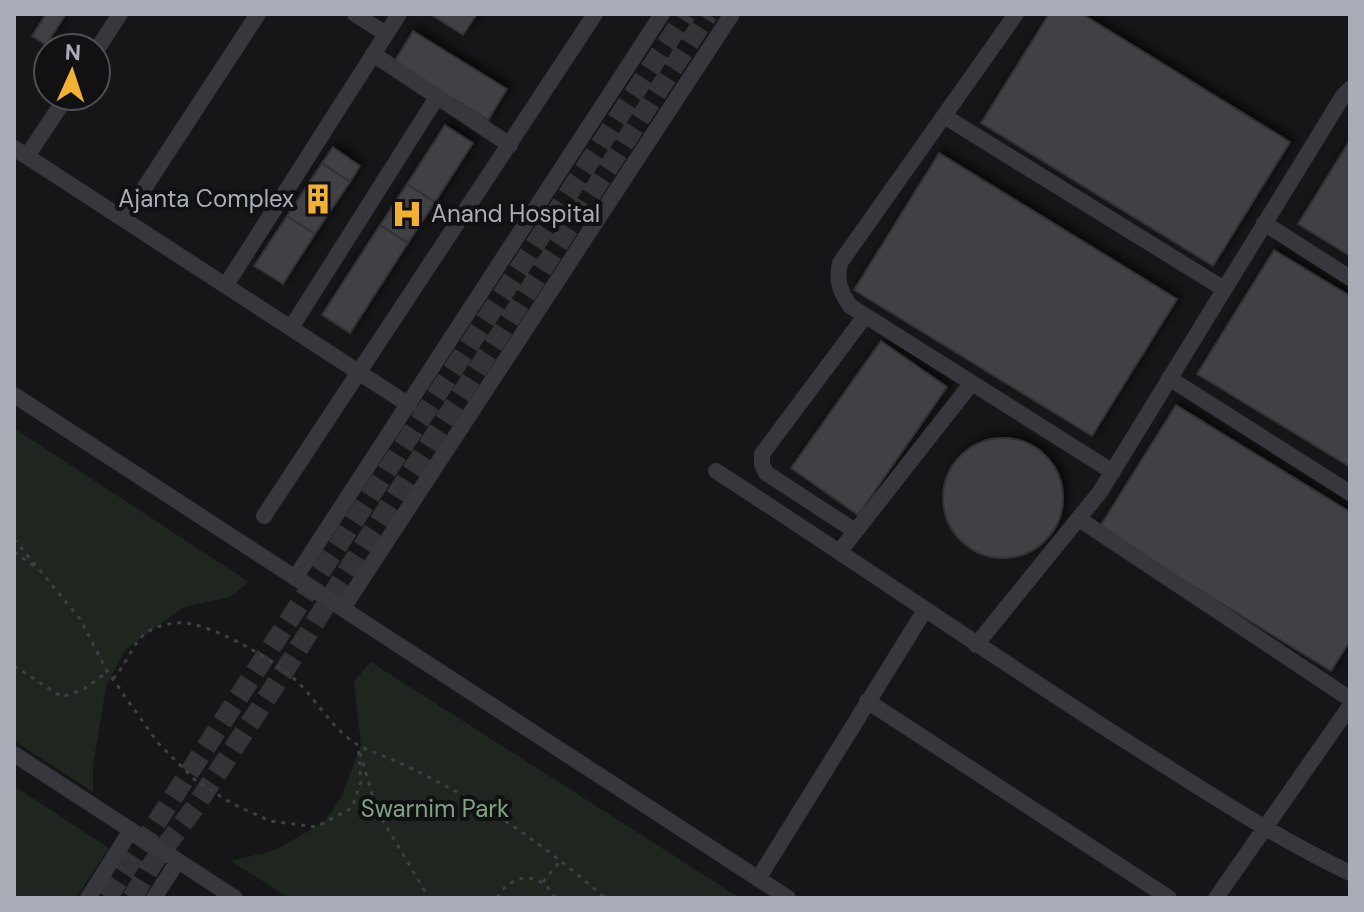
<svg xmlns="http://www.w3.org/2000/svg" width="1364" height="912" font-family="'DM Sans',sans-serif">
<style>
.green{fill:#1e261f}
.building{fill:#404145;stroke:#303034;stroke-width:2;filter:url(#shadow)}
.lines{fill:none;stroke-linecap:round;stroke-linejoin:round}
.major-tunnel{stroke:#333438;stroke-width:20;stroke-dasharray:20 10;stroke-linecap:butt}
.path{stroke:#3d3f44;stroke-width:3;stroke-dasharray:4 6;stroke-linecap:butt}
.minor{stroke:#37383d;stroke-width:16}
.labels{text-anchor:middle;stroke-width:8;stroke-linejoin:round;paint-order:stroke}
.poi-label{font-size:24px;fill:#a8adb8;stroke:#111113;text-anchor:end}
.park-label{font-size:24px;fill:#7fa381;stroke:#111113}
</style>
<defs>
<filter id="shadow"><feDropShadow dx="4.5" dy="-4.5" stdDeviation="4" flood-color="#0009"/></filter>
</defs>
<rect width="100%" height="100%" fill="#161618"/>
<path class="green" d="M 14,428 L 249,582 L 230,597 L 184,607 L 126,649 L 106,686 L 93,766 L 93,792 L 14,741 Z
M 371,662 L 740,898 L 289,898 L 231,861 L 275,850 L 324,822 L 342,796 L 361,745 L 354,681 Z
M 14,786 L 109,848 L 76,898 L 14,898 Z"/>
<path class="building" d="M 46,14 L 66,14 L 46,45 L 32,36 Z
M 430,14 L 477,14 L 463,35 Z
M 1049,14 L 1082,14 L 1290,142 L 1213,266 L 981,123 Z
M 413,31 L 507,89 L 488,120 L 394,62 Z
M 445,125 L 473,143 L 435,202 L 407,184 Z
M 1350,140 L 1350,256 L 1298,224 Z
M 333,147 L 360,166 L 350,182 L 322,163 Z
M 939,153 L 1177,299 L 1092,436 L 854,290 Z
M 322,163 L 350,182 L 315,234 L 287,216 Z
M 407,184 L 435,202 L 408,243 L 380,225 Z
M 287,216 L 315,234 L 283,284 L 254,266 Z
M 380,225 L 408,243 L 350,333 L 322,315 Z
M 1274,250 L 1350,296 L 1350,467 L 1197,374 Z
M 881,341 L 947,387 L 858,515 L 791,468 Z
M 1176,405 L 1350,512 L 1350,641 L 1331,671 L 1099,528 Z
M943 498a60 60 0 1 1 120 0a60 60 0 1 1-120 0Z"/>
<g class="lines">
<path class="major-tunnel" d="M 107,898 L 686,14
M 132,898 L 153,863 L 195,807 L 285,670 L 361,549 L 708,14"/>
<path class="path" d="M 14,539 L 80,619 L 107,671 L 158,743 L 196,781 L 233,804 L 270,821 L 316,827 L 352,808 L 361,781 L 358,745
M 14,552 L 34,566
M 14,666 L 62,697 L 84,689 L 106,673
M 113,679 C 136,653 132,627 177,623 C 206,620 268,657 291,676 C 315,696 330,728 358,745 C 370,752 385,756 398,762 C 418,771 438,782 457,792 C 511,821 559,858 605,898
M 360,753 L 377,811 L 429,898
M 543,882 L 561,860
M 497,898 C 511,872 542,871 555,898"/>
<path class="minor" d="M 355,14 L 386,34
M 1016,14 L 840,263 C 836,281 840,291 850,306 L 1113,472
M 96,51 L 120,14
M 373,54 L 510,145
M 944,116 L 1224,289
M 14,148 L 409,405
M 27,156 L 67,96
M 124,219 L 258,14
M 1264,223 L 1350,278
M 226,285 L 399,14
M 291,328 L 437,97
M 1169,378 L 1350,493
M 14,395 L 788,898
M 716,471 C 852,559 985,651 1121,738 C 1196,785 1270,835 1350,873
M 264,516 L 595,14
M 1079,519 L 1350,699
M 855,531 L 766,473 L 762,464 L 762,454 L 865,316
M 840,551 L 971,384
M 295,578 L 662,14
M 343,608 L 732,14
M 976,645 L 1100,492 L 1343,96 L 1350,89
M 867,701 L 1169,898
M 14,754 L 235,898
M 758,879 L 925,610
M 88,898 L 131,830
M 154,898 L 178,861
M 1216,898 L 1350,706"/>
</g>
<defs>
<g id="building-bare" transform="scale(2.4)"><path d="M-4-6H4V6H1V3H-1V6H-4ZM-2.5-4.3h1.7v1.8h-1.7ZM.8-4.3h1.7v1.8H.8ZM-2.5-1h1.7V.8h-1.7ZM.8-1h1.7V.8H.8Z" fill="#f2b134" stroke="#111113" stroke-width="2.5" paint-order="stroke"/></g>
<g id="hospital-bare" transform="scale(2.4)"><path d="M-5-5h3v3.5h4V-5h3V5h-3V1.5h-4V5h-3Z" fill="#f2b134" stroke="#111113" stroke-width="2.5" paint-order="stroke"/></g>
</defs>
<g fill-rule="evenodd">
<use href="#building-bare" x="318" y="199"/>
<use href="#hospital-bare" x="407" y="214"/>
</g>
<g class="labels">
<g class="poi-label">
<text x="294" y="207">Ajanta Complex</text>
<text x="431" y="222" text-anchor="start">Anand Hospital</text>
</g>
<g class="park-label">
<text x="435" y="817">Swarnim Park</text>
</g>
</g>
<rect width="1364" height="912" fill="none" stroke="#a8adb8" stroke-width="32"/>
<g transform="translate(72 72) rotate(3)"><circle r="38" fill="#111113" stroke="#4d4f55" stroke-width="2"/>
<path d="M0-6L14 30L0 20L-14 30Z" fill="#f2b134"/>
<text y="-12" font-size="22" font-weight="bold" text-anchor="middle" fill="#a8adb8">N</text>
</g>
</svg>
